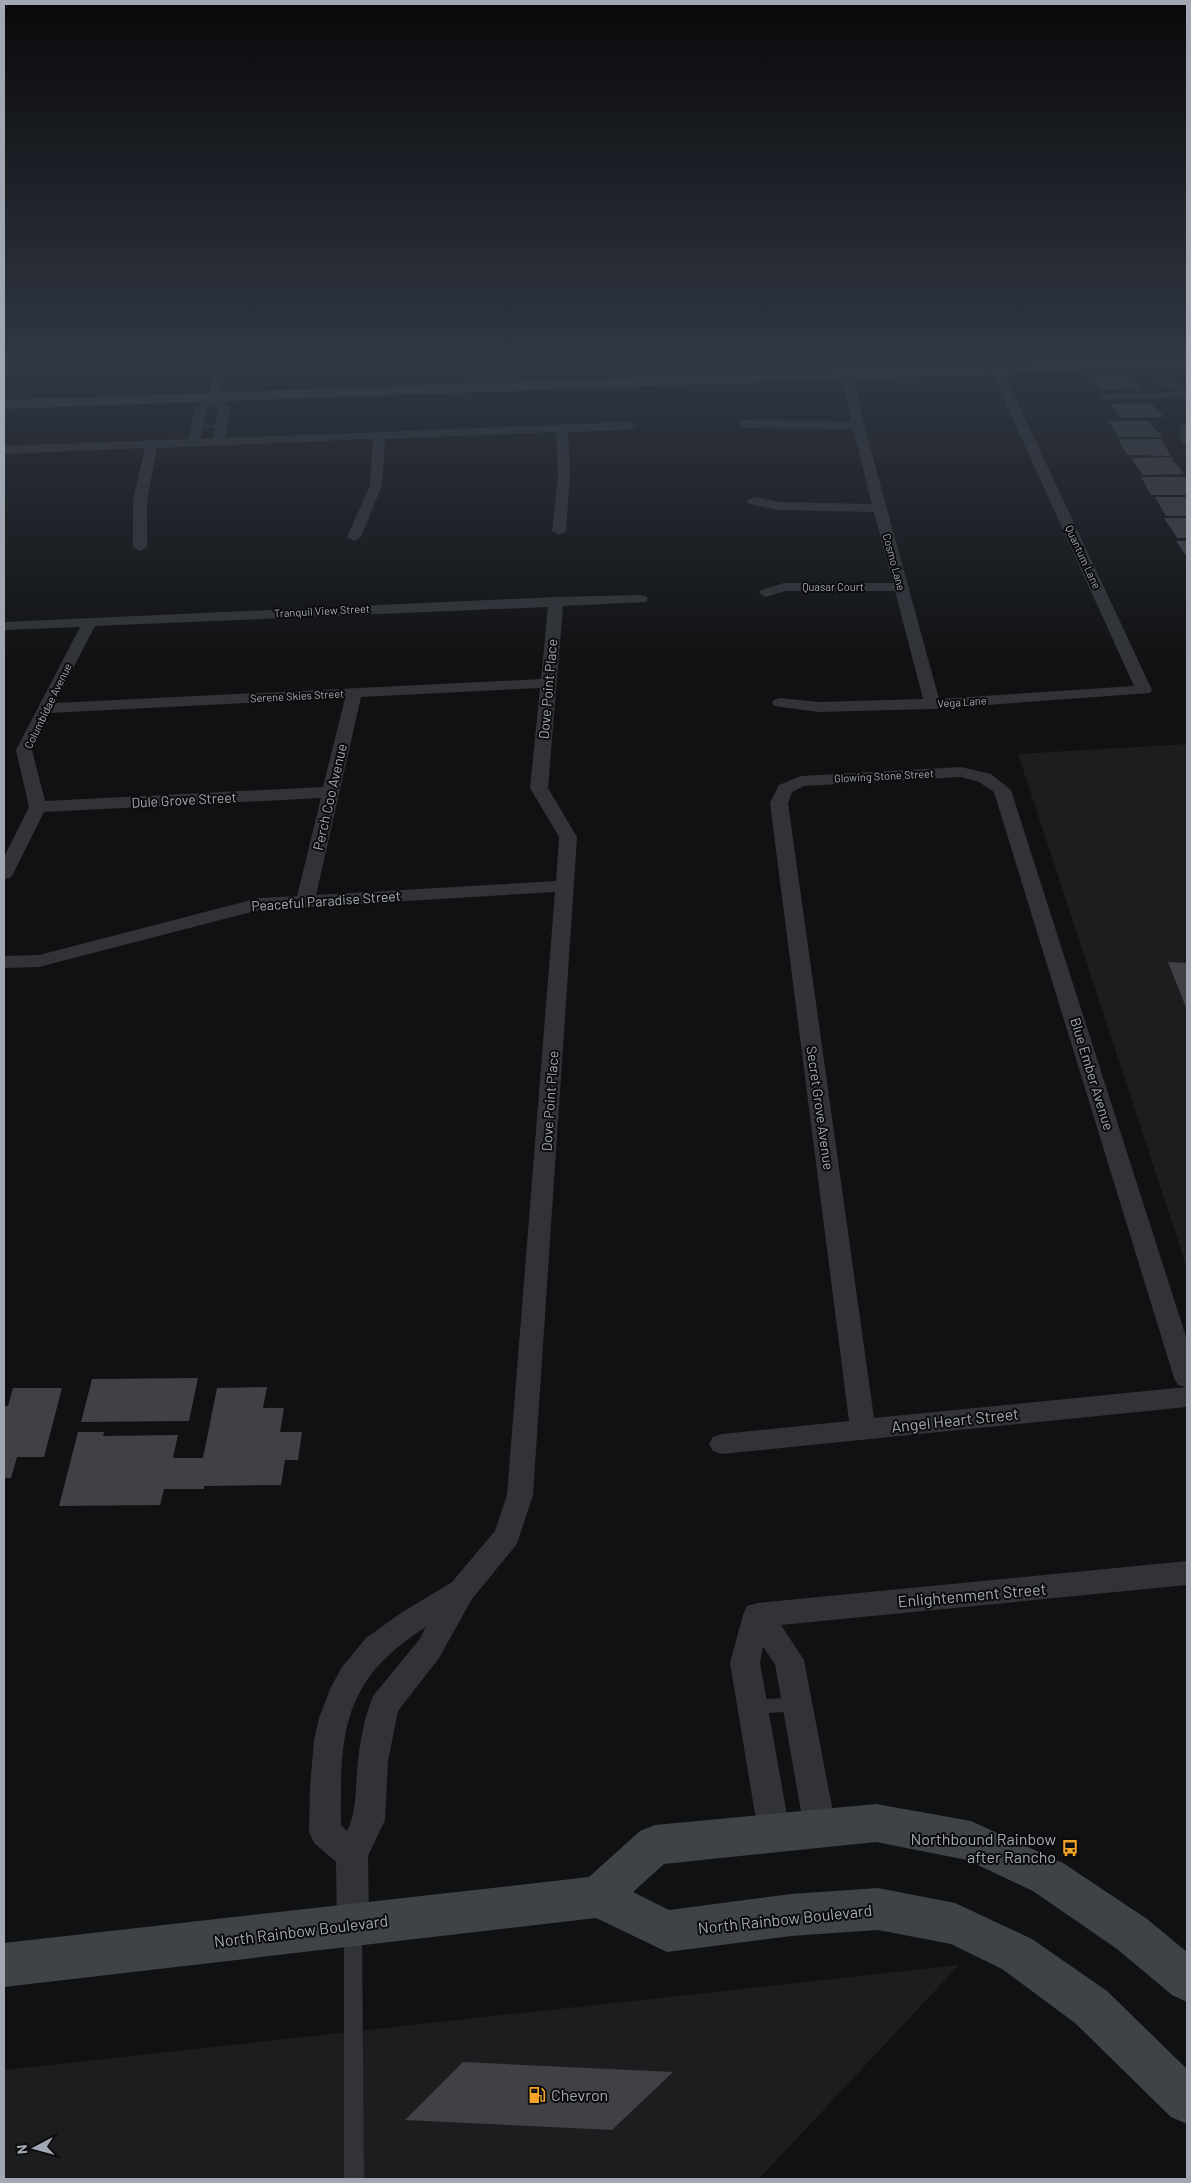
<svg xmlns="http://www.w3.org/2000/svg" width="1191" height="2183" font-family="Barlow,sans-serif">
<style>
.built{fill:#1c1d1f}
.building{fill:#3f4145}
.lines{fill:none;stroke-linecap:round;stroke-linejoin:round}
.lane{fill:#313337;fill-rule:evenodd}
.street{fill:#313337;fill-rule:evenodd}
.secondary{fill:#3f4247;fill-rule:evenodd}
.labels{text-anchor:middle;stroke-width:4;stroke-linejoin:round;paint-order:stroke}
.far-street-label{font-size:11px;fill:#a2a8b3;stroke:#0c0c0d}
.street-label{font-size:14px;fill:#a2a8b3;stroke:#0c0c0d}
.near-street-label{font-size:16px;fill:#a2a8b3;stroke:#0c0c0d}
.near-poi-label{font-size:16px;fill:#a2a8b3;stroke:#0c0c0d;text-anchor:end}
</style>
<rect width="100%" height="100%" fill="#101112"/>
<path class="built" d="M 1187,744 L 1187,1268 L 1018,754 Z
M 959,1965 L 759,2179 L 4,2179 L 4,2070 Z"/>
<path class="building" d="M 1131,377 L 1142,389 L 1102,390 L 1091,378 Z
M 1151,403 L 1164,417 L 1122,418 L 1110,404 Z
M 1108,421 L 1149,421 L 1162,437 L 1119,437 Z
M 1118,439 L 1161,439 L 1171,456 L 1127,455 Z
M 1171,457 L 1184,474 L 1143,475 L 1131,458 Z
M 1141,477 L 1184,477 L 1187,481 L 1187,495 L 1151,495 Z
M 1155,497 L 1187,497 L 1187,516 L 1166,516 Z
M 1164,518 L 1187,518 L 1187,538 L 1177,538 Z
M 1176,541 L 1187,541 L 1187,557 Z
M 1168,962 L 1187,963 L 1187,1010 Z
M 198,1378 L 189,1421 L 81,1422 L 92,1379 Z
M 267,1387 L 263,1408 L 284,1408 L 280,1432 L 302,1432 L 298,1460 L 285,1460 L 281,1485 L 204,1486 L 204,1489 L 164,1489 L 160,1505 L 59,1506 L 78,1432 L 104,1432 L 103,1436 L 178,1435 L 173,1458 L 203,1458 L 217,1388 Z
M 13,1388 L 62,1388 L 44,1457 L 17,1457 L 11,1478 L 4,1478 L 4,1406 L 8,1406 Z
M 463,2062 L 673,2072 L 612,2130 L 405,2120 Z"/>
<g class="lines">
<path class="lane" d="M 221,424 L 224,426 L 223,427 L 197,429 L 194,427 L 197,425 Z
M 797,1697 L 803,1699 L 805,1704 L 803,1709 L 797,1711 L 753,1714 L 747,1712 L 745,1707 L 747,1702 L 753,1700 Z
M 353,1922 L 359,1925 L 362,1931 L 364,2179 L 344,2179 L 344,1931 L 347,1925 Z"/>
<path class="street" d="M 191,360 L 298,360 L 293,363 L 225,366 L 220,397 L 230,409 L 226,438 L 629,422 L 635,426 L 629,430 L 568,432 L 570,475 L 566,531 L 559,535 L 552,531 L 558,475 L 556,432 L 385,439 L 382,485 L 361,537 L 354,541 L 347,537 L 370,485 L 373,439 L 157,448 L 147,500 L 147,547 L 140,551 L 133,547 L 133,500 L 145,448 L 4,454 L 4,446 L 188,439 L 195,409 L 208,396 L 214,366 L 4,373 L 4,367 ZM 213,404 L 218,409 L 213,438 L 200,439 L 207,410 Z
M 646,360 L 658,360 L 656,383 L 652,384 L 646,381 Z
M 838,360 L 849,360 L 864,425 L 939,699 L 1134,686 L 990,369 L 996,366 L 1002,369 L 1152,690 L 1150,693 L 932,709 L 819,712 L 774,706 L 772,703 L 774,700 L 780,698 L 819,702 L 923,699 L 895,591 L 785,591 L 766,597 L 759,593 L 761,590 L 784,583 L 893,583 L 874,512 L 778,510 L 749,504 L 747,501 L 754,497 L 778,502 L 872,504 L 853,429 L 744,428 L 738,424 L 744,420 L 851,421 Z
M 1158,361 L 1162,362 L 1163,370 L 1172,381 L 1187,390 L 1187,398 L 1103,400 L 1097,397 L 1103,394 L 1174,392 L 1164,385 L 1151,371 L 1152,364 Z
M 1187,422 L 1187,445 L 1183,444 L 1179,436 L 1181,426 Z
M 641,595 L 646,596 L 648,599 L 646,602 L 563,606 L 548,788 L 577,837 L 533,1495 L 517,1544 L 472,1599 L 439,1658 L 398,1711 L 388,1761 L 385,1820 L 368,1856 L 369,1925 L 365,1937 L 353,1941 L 341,1937 L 337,1925 L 336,1862 L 314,1843 L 309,1832 L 310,1787 L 314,1740 L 319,1718 L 331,1687 L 342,1667 L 366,1638 L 401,1613 L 452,1582 L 495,1531 L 507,1495 L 555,892 L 259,910 L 39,967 L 4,968 L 4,956 L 39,955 L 259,898 L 297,896 L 321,798 L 44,812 L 13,874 L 10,878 L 4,879 L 4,857 L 29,807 L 16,750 L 80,627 L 4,630 L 4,622 L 556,597 ZM 548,607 L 541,679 L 55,703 L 95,626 ZM 540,688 L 530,788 L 559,837 L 556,881 L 316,895 L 361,697 ZM 345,698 L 323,787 L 45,801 L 32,750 L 50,713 ZM 426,1627 L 419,1640 L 373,1696 C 365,1716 360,1740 358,1761 C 355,1785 358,1809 347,1831 L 341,1825 C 340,1732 342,1680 426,1627 Z
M 961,767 L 991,774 L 1011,790 L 1187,1340 L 1187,1407 L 722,1454 L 713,1451 L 709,1444 L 713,1437 L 722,1434 L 849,1421 L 770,803 L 779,785 L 801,776 ZM 961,777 L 979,782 L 994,792 L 1174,1378 L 1178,1385 L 1186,1387 L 874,1418 L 788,803 L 792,792 L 804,786 Z
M 1187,1561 L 1187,1585 L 781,1625 L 804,1660 L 836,1828 L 831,1839 L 820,1843 L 809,1839 L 804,1828 L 775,1664 L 763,1647 L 760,1663 L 790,1832 L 785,1843 L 774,1847 L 763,1843 L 758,1832 L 730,1663 L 743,1615 L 747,1606 L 757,1603 Z"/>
<path class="secondary" d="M 1144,360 L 1187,360 L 1187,367 L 4,409 L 4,400 Z
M 876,1804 L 971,1821 L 1063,1863 L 1147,1919 L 1187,1952 L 1187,2002 L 1172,1995 L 1117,1949 L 1033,1891 L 967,1860 L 876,1842 L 664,1864 L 633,1892 L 669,1910 L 791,1894 L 878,1888 L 955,1903 L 1032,1939 L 1107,1991 L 1187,2069 L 1187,2124 L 1171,2117 L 1075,2023 L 1002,1969 L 951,1944 L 878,1930 L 791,1936 L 667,1952 L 596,1918 L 4,1987 L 4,1943 L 589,1877 L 640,1831 L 655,1825 Z"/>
</g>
<linearGradient id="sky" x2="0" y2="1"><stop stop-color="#09090a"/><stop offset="0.54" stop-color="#313844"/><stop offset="1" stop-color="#313844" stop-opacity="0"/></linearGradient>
<rect width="1191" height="666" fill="url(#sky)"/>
<defs>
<g id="bus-bare" transform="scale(1.35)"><path d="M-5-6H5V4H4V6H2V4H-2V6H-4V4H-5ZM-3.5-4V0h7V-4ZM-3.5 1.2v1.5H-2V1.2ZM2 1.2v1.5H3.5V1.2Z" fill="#f3a328" stroke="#0c0c0d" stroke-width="2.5" paint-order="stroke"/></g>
<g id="fuel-bare" transform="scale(1.35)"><path d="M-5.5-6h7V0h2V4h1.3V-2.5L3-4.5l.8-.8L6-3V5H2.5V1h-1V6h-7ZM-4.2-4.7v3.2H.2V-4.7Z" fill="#f3a328" stroke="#0c0c0d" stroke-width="2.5" paint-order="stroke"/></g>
</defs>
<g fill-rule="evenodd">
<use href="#bus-bare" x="1070" y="1848"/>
<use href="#fuel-bare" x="537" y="2095"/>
</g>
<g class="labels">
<g class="far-street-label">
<text transform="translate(1083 557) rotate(65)" y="4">Quantum Lane</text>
<text transform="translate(894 562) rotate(75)" y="4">Cosmo Lane</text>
<text x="833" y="591">Quasar Court</text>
<text transform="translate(322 611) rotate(-3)" y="4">Tranquil View Street</text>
<text transform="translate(297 696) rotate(-3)" y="4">Serene Skies Street</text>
<text transform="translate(962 702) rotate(-4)" y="4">Vega Lane</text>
<text transform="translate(48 706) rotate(-64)" y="4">Columbidae Avenue</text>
<text transform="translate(884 776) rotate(-3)" y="4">Glowing Stone Street</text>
</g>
<g class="street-label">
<text transform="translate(548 689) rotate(-85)" y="5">Dove Point Place</text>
<text transform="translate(330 797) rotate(-77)" y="5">Perch Coo Avenue</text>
<text transform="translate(184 800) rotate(-3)" y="5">Dule Grove Street</text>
<text transform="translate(326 901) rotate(-4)" y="5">Peaceful Paradise Street</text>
<text transform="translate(1092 1074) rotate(73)" y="5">Blue Ember Avenue</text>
<text transform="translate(550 1101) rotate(-86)" y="5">Dove Point Place</text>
<text transform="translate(820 1108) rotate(82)" y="5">Secret Grove Avenue</text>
</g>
<g class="near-street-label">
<text transform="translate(955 1420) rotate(-6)" y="6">Angel Heart Street</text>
<text transform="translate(972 1595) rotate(-5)" y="6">Enlightenment Street</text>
<text transform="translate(785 1919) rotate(-6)" y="6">North Rainbow Boulevard</text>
<text transform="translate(301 1931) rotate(-7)" y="6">North Rainbow Boulevard</text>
</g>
<g class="near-poi-label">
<text x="1056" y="1845">Northbound Rainbow<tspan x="1056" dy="18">after Rancho</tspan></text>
<text x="551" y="2101" text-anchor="start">Chevron</text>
</g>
</g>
<rect width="1191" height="2183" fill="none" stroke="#a2a8b3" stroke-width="10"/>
<g transform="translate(35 2148) rotate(264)" stroke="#0c0c0d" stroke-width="4" paint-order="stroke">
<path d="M0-4L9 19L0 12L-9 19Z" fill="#a2a8b3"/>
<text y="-8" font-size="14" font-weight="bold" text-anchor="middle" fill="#a2a8b3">N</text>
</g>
</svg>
